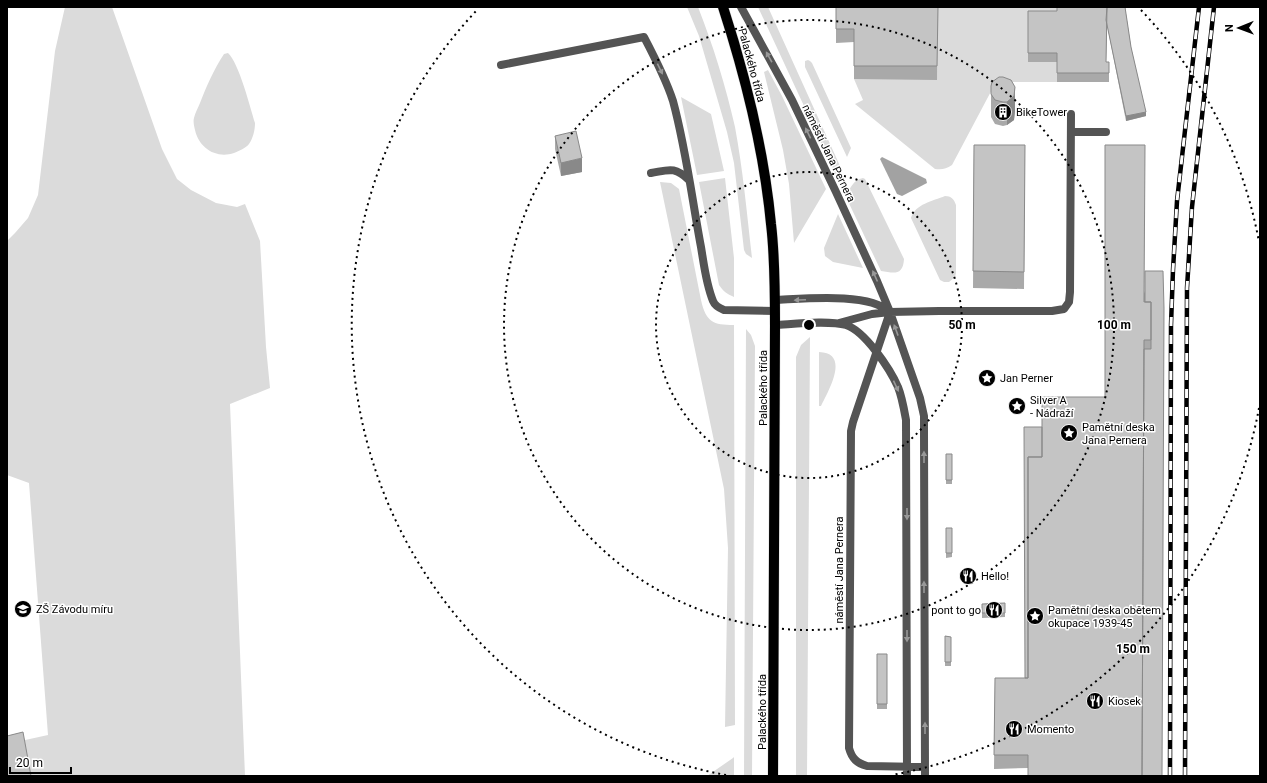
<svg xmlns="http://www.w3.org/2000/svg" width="1267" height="783" font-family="Roboto,sans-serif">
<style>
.green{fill:#dbdbdb}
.water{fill:#a2a2a2}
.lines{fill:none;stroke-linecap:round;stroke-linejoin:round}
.primary-casing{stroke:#dbdbdb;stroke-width:11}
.service{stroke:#545454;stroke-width:8}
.primary{stroke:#000;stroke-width:10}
.rail-casing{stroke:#000;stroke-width:4.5}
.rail{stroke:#fff;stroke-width:3;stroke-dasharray:9;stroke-linecap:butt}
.wall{fill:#a9a9a9}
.shaded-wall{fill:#898989}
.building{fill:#c4c4c4;stroke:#898989}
.oneway{fill:#989898}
.ring{fill:none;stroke:#000;stroke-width:2;stroke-dasharray:2 4}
.labels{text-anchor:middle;stroke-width:3;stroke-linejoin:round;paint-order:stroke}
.street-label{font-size:11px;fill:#000;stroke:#fff}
.poi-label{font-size:11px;fill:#000;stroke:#fff;text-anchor:start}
.centre{fill:#000;stroke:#fff;stroke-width:2}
.ring-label{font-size:12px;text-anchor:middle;font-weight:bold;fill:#000;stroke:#fff;stroke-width:3;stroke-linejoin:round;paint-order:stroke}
</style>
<rect width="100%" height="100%" fill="#fff"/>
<path class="green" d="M 65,7 L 112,7 L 162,149 L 177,179 L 191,190 L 216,203 L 237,207 L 245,204 L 260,241 L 266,347 L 270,388 L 230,404 L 245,776 L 7,776 L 7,744 L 48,735 L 29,483 L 7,475 L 7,241 L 15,233 L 28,218 L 38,195 L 55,51 Z
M 687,7 L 698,7 C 713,45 726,87 735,127 C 743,170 747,214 752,258 L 746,254 L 744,250 L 734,163 L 727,132 L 699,36 Z
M 758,7 L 768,7 L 840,166 L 836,175 Z
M 938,7 L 1057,7 L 1057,82 L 996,82 L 952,165 C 946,169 942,170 935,169 L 855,104 L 863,100 L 854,79 L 937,79 Z
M 228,53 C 239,63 250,107 255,123 C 255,130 253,138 249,144 C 246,148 239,151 234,153 C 216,159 199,148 195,130 C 194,126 193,121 194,118 C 195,113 198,108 200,103 C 206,87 214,69 224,54 Z
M 808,60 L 810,61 L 812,63 L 851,148 L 847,157 L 805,67 L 805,61 Z
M 768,70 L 782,96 L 826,189 L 794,243 L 789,184 L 783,150 L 764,72 Z
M 681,97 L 711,114 L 724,171 L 697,175 Z
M 725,178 L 734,258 L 734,297 C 727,294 723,291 719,285 L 699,182 Z
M 863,178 L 865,179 L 904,259 C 903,276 894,273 881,271 L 846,197 C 850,188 853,180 863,178 Z
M 660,182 L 671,183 L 679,189 L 701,300 C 706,322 713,325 734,325 L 735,725 L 725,727 L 728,548 L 724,489 Z
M 945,196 C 951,196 954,199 956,205 L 956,273 L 955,277 L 949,282 L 944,282 L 940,280 L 911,218 C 915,204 933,201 945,196 Z
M 838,214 L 863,268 L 833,262 L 825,256 L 824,248 Z
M 746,329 L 751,335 L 755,346 L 752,776 L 744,776 Z
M 810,337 L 807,776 L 796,776 L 796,357 L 801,345 Z
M 819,352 C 851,353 828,391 821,406 L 819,406 Z
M 734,757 L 734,776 L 707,776 L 733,758 Z"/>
<path class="water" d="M 882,157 L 926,179 L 927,183 L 902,196 L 897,194 L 880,159 Z"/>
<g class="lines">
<g class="primary-casing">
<path id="primary" d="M 723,7 C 746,78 764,150 771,224 C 775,257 775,291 775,325 L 773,776"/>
</g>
<path class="service" d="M 741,7 L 792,100 L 836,192 L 877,281 L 890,312 L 920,398 L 924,416 L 924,434 L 925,776
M 501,65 L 644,37 C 655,58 666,79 673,101 C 686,149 692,199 701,247 C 704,265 706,284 713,301 C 715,306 719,308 724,310 L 775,311
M 1071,132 L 1106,132
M 651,173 C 669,170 674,166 689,180
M 775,300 C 802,299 870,292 889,312
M 890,312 L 853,422 L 851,431 L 849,748 C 852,759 857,763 867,766 L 925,767
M 839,323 L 872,314 L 890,312 L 939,311 L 1052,311 L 1064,309 L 1069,302 L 1070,292 L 1071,114
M 775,325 C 794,324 828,320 846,325 C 865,331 890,369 898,387 C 902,397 904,409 906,420 L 907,776"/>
<use href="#primary" class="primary"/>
<g class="rail-casing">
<path id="rail" d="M 1170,776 L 1171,325 L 1173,270 L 1177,201 L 1199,7
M 1185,776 L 1187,288 L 1192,207 L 1214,7"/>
</g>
<use href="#rail" class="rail"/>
</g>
<path class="wall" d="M 836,7 L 938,7 L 937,80 L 854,79 L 854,42 L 836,43 Z
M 1125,7 L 1131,47 L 1146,116 L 1126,121 L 1107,25 L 1106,62 L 1109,62 L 1109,82 L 1057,82 L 1057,62 L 1028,62 L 1028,11 L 1057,11 Z
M 992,82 L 1015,111 L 1014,120 L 1007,125 L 1003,126 L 995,124 L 991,117 L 991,86 Z
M 555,136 L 582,172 L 561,176 L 555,149 Z
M 974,145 L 1025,145 L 1024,289 L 973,288 Z
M 1145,291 L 1164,308 L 1028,768 L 994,769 L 995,678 L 1025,678 L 1042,427 L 1105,397 Z
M 946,454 L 952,454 L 952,484 L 946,484 Z
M 946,528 L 952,528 L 952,557 L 946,558 Z
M 1005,603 L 1005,617 L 982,618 L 982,604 Z
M 945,636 L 951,637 L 951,666 L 945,666 Z
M 877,654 L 887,654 L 887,709 L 877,709 Z"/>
<path class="shaded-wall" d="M 1015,87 L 1015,111 L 1014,120 L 1007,125 L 1007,102 Z
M 1146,112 L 1146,116 L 1126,121 L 1126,116 Z
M 582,158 L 582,172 L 561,176 L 561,163 Z"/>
<path class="building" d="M 836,7 L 938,7 L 937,66 L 854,66 L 854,29 L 836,29 Z
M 1057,7 L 1107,7 L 1106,62 L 1109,62 L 1109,73 L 1057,73 L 1057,53 L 1028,53 L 1028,11 L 1057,11 Z
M 1107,7 L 1125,7 L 1131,47 L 1146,112 L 1126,116 L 1106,20 Z
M 999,77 L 1003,77 L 1011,80 L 1015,87 L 1014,96 L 1007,102 L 1003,102 L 995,100 L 991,94 L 991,86 L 992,82 Z
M 576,131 L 582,158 L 561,163 L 555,136 Z
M 974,145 L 1025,145 L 1024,272 L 973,271 Z
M 1105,145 L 1145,145 L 1144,302 L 1151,302 L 1151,340 L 1144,340 L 1142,776 L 1028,776 L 1028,755 L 994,755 L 995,678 L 1028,678 L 1028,457 L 1042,457 L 1042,397 L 1105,397 Z
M 1145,271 L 1163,271 L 1164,308 L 1162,776 L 1142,776 L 1144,349 L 1151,349 L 1151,302 L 1145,302 Z
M 1024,427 L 1042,427 L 1042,457 L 1028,457 L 1028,678 L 1025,678 Z
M 946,454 L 952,454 L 952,480 L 946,480 Z
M 946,528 L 952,528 L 952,553 L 946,553 Z
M 1005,603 L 1005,613 L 982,613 L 982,604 Z
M 945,636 L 951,637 L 951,662 L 945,662 Z
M 877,654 L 887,654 L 887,704 L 877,704 Z
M 23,732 L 31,776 L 7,776 L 7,736 Z"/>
<defs><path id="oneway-solid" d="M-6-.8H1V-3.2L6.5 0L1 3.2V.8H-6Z"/></defs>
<g class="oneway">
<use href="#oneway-solid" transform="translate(769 57) rotate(-119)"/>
<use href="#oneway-solid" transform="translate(660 69) rotate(64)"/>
<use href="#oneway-solid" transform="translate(808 133) rotate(-116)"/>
<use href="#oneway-solid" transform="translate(875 276) rotate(-114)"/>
<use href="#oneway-solid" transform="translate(800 300) rotate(178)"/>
<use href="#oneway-solid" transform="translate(896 330) rotate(-110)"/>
<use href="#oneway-solid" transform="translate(896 386) rotate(65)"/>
<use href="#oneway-solid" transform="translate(924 457) rotate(-90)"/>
<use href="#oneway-solid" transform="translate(907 514) rotate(90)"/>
<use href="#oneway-solid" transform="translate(924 587) rotate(-90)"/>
<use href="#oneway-solid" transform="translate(907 636) rotate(90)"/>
<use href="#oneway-solid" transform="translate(925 728) rotate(-90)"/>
</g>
<g class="ring">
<circle cx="809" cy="325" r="153"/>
<circle cx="809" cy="325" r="305"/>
<path d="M1259 408A458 458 0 0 1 892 775M726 775A458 458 0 0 1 477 10M1141 10A458 458 0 0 1 1259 242"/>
</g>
<defs>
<g id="building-disc" transform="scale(0.9)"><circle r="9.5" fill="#000" stroke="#fff"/><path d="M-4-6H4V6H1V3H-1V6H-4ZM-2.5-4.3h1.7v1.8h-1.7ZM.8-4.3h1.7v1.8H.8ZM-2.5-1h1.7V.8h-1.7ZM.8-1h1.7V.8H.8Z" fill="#fff"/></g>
<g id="sight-disc" transform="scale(0.9)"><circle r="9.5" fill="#000" stroke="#fff"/><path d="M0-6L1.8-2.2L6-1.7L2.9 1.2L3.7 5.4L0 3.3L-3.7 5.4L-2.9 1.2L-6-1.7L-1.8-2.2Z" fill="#fff"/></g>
<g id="restaurant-disc" transform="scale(0.9)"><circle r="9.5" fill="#000" stroke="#fff"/><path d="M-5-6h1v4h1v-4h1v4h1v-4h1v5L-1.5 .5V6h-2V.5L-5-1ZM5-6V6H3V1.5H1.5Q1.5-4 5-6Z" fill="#fff"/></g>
<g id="school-disc" transform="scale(0.9)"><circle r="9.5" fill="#000" stroke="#fff"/><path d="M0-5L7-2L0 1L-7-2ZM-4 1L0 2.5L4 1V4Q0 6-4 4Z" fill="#fff"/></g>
</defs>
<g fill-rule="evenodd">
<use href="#building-disc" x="1003" y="112"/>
<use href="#sight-disc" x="987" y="378"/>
<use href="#sight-disc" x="1017" y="406"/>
<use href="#sight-disc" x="1069" y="433"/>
<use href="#restaurant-disc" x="968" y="576"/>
<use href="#school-disc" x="23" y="609"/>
<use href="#restaurant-disc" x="994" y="610"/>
<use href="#sight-disc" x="1035" y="616"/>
<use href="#restaurant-disc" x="1095" y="701"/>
<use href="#restaurant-disc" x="1014" y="729"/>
</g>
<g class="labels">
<g class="street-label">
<text transform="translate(752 65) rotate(75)" y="4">Palackého třída</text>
<text transform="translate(829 153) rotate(64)" y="4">náměstí Jana Pernera</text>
<text transform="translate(763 388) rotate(-90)" y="4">Palackého třída</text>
<text transform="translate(839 570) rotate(-90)" y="4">náměstí Jana Pernera</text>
<text transform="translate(762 712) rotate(-90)" y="4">Palackého třída</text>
</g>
<g class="poi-label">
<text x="1016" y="116">BikeTower</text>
<text x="1000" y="382">Jan Perner</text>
<text x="1030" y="404">Silver A<tspan x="1030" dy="13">- Nádraží</tspan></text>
<text x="1082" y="431">Pamětní deska<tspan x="1082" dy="13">Jana Pernera</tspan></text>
<text x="981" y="580">Hello!</text>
<text x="36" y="613">ZŠ Závodu míru</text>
<text x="981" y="614" text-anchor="end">pont to go</text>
<text x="1048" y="614">Pamětní deska obětem<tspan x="1048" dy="13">okupace 1939-45</tspan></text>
<text x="1108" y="705">Kiosek</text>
<text x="1027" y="733">Momento</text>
</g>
</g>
<circle cx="809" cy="325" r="6" class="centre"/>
<g class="ring-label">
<text x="962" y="329">50 m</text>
<text x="1114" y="329">100 m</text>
<text x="1133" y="653">150 m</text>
</g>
<rect width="1267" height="783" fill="none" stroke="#000000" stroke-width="16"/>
<g transform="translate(1239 28) rotate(269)" stroke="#ffffff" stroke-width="3" paint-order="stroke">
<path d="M0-3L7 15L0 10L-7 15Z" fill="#000000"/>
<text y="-6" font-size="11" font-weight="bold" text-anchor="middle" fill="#000000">N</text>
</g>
<path d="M10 767v6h61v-6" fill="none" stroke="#000000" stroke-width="2"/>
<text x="16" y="767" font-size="12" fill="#000000" stroke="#ffffff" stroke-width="3" paint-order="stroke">20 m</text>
</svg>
